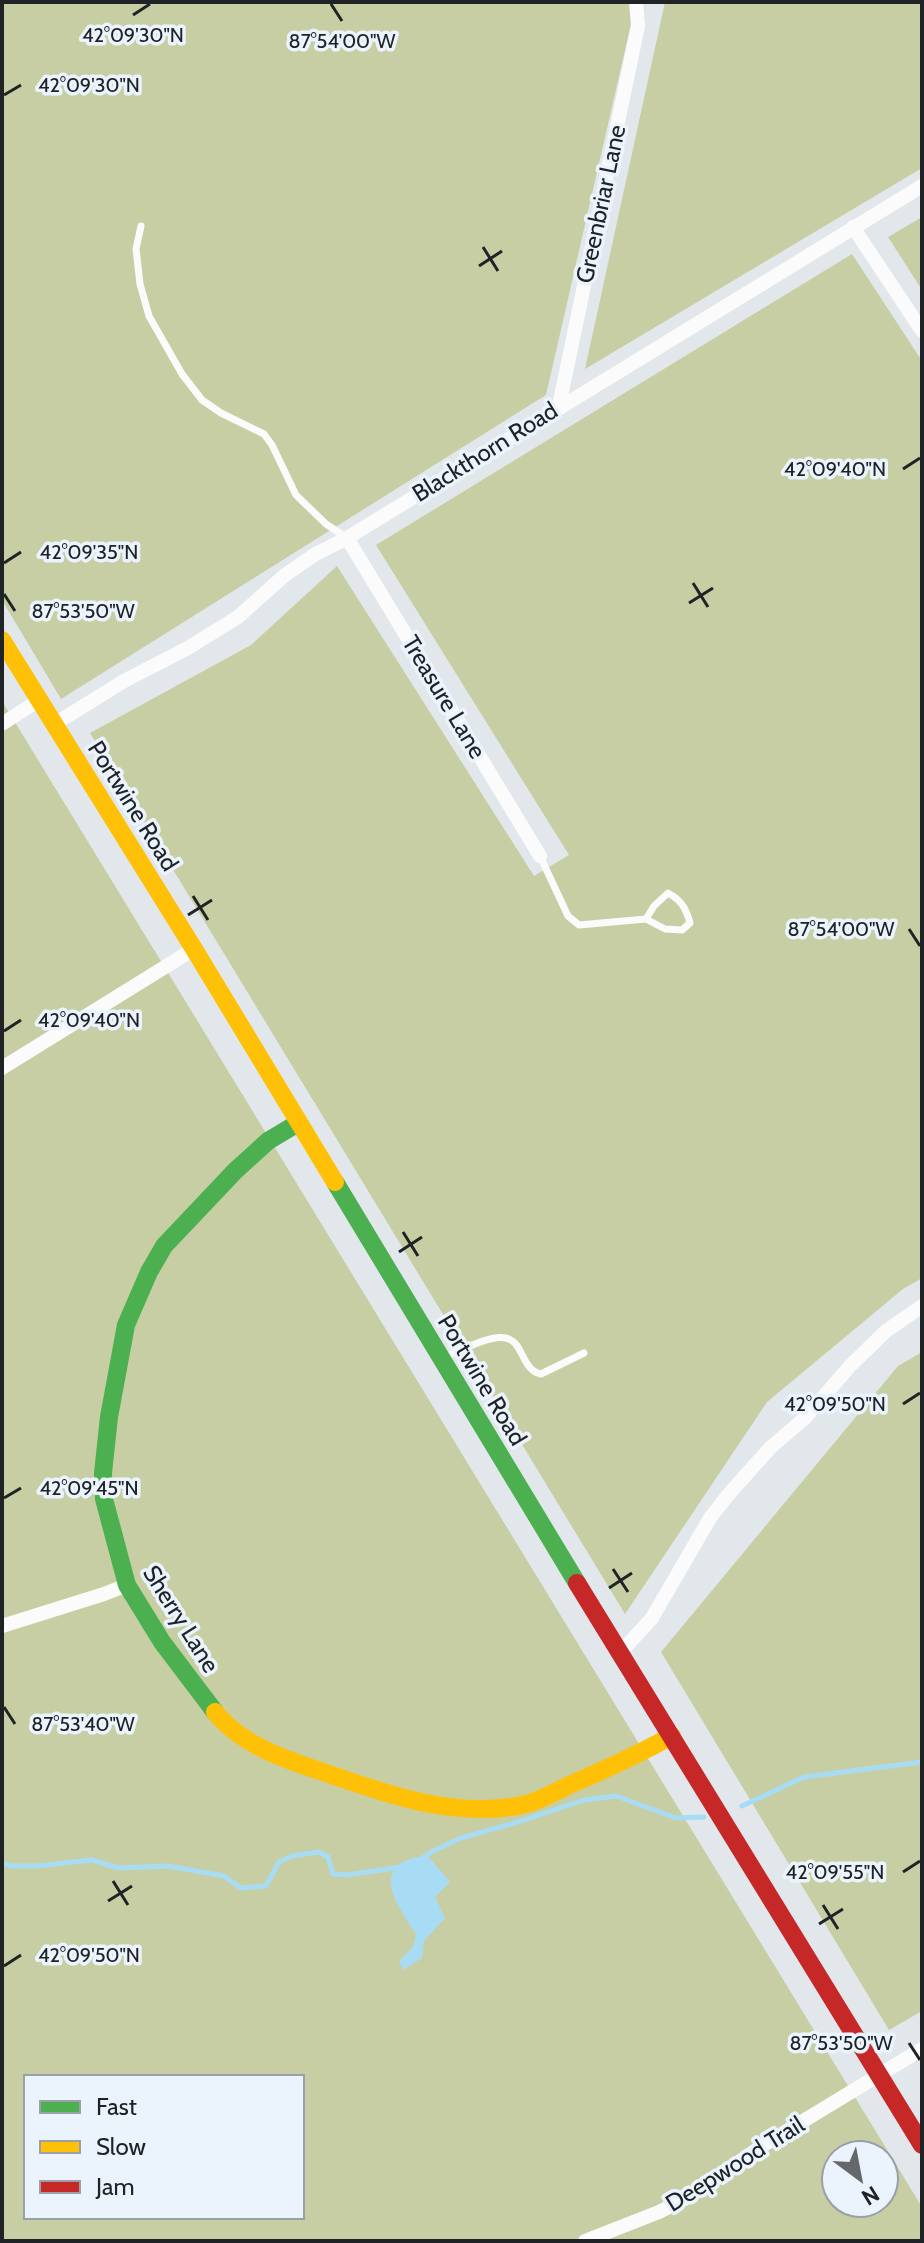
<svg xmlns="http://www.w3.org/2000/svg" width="924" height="2243" font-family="Cabin,sans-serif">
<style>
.forest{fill:#c8cea3;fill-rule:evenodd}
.water{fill:#a8dcf4}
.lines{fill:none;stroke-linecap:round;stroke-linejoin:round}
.stream{stroke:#a8dcf4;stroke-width:5}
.lane{stroke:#fbfbfc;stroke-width:7}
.street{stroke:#fbfbfc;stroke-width:14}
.fast{stroke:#4caf50;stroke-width:18}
.slow{stroke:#ffc107;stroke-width:18}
.jam{stroke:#c62828;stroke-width:18}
.ticks{fill:none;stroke:#202326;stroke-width:3}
.labels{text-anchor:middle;stroke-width:7;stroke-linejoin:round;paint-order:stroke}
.street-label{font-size:24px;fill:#202326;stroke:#ebf3fd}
.ticks-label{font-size:20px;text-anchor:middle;fill:#202326;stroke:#ebf3fd;stroke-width:7;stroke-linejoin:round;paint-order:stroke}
</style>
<rect width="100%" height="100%" fill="#e2e7ec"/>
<path class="forest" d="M 2,2 L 636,2 L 546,395 L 61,699 L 2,600 Z
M 665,2 L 922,2 L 922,168 L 585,369 Z
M 922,217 L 922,290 L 888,237 Z
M 852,254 L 922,361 L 922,1278 L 903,1289 L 767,1402 L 625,1614 L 90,733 L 251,645 L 337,566 L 534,876 L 569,855 L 376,545 Z
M 2,701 L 922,2207 L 922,2241 L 2,2241 ZM 26,2077 L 302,2077 L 302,2217 L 26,2217 ZM 836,2155 L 884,2155 L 884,2203 L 836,2203 Z
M 922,1352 L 922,2011 L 889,2030 L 661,1652 L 898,1366 Z"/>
<path class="water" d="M 427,1855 L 450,1882 L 435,1897 L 445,1918 L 424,1941 L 422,1958 L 403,1970 L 399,1961 L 413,1947 L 416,1934 C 405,1916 374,1878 403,1862 C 409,1858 420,1857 427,1855 Z"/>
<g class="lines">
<path class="stream" d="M 742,1806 L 804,1777 L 922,1762
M 421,1859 L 433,1851 L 461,1838 L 518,1822 L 584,1800 L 616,1796 L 676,1818 L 704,1817
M 2,1863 L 11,1866 L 37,1866 L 92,1860 L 118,1868 L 168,1866 L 224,1876 L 241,1888 L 266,1886 L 279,1862 L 292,1856 L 319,1852 L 328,1857 L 333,1874 L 347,1875 L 401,1867"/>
<path class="lane" d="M 141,226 L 136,249 L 140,284 L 149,316 L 182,374 L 202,400 L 221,413 L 264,434 L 272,445 L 296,495 L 326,524 L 347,538
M 540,856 L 568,916 L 579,925 L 646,919 L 665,929 L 682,930 L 690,923 C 686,908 681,900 668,893 L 654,906 L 646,919
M 443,1358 C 458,1352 490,1334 506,1338 C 524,1342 521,1370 541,1374 L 584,1353"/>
<path class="street" d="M 853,227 L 922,331
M 559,406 L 638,26 L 636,2
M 347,538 L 540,856
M 2,724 L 39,700
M 53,725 L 124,681 L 186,649 L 238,617 L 285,575 L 314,555 L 347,538 L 922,186
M 2,1068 L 194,949
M 2,1626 L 104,1594 L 127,1585
M 620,1653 L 652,1618 L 710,1518 L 728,1495 L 771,1447 L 805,1418 L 850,1366 L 886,1331 L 922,1306
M 585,2241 L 659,2212 L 690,2196 L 762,2146 L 922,2049"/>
<path class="fast" d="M 335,1182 L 577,1583
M 215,1712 L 162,1642 L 127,1585 L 104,1499 L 103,1473 L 109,1417 L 126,1325 L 149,1272 L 164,1246 L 235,1171 L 268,1141 L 298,1123"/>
<path class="slow" d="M 2,640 L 194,949 L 335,1182
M 215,1712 C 242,1746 287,1760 326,1773 C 388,1795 457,1819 522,1805 C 538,1802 553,1793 567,1786 C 603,1771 638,1754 672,1736"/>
<path class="jam" d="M 577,1583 L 922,2145"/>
</g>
<path class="ticks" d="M 331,4 L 342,21M 133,15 L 150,4M 4,95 L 21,85M 483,247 L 498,271M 479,266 L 502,251M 903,469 L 920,458M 4,563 L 21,552M 693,583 L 708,607M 4,594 L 15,611M 689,603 L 713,588M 193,896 L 208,920M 188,915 L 212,900M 909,929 L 920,946M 4,1031 L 21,1020M 403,1232 L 418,1256M 399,1252 L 422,1237M 903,1404 L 920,1393M 4,1498 L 21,1488M 613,1569 L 628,1592M 609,1588 L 632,1573M 4,1707 L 15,1724M 903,1872 L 920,1861M 113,1881 L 128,1905M 108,1901 L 132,1886M 823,1905 L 838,1929M 819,1924 L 843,1909M 4,1966 L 21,1955M 909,2043 L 920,2060"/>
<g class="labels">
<g class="street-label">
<text transform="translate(601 204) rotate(-78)" y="8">Greenbriar Lane</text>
<text transform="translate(485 452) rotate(-32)" y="8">Blackthorn Road</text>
<text transform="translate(444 697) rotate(59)" y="8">Treasure Lane</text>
<text transform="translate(133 806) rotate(58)" y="8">Portwine Road</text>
<text transform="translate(482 1380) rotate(59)" y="8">Portwine Road</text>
<text transform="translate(181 1619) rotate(58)" y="8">Sherry Lane</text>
<text transform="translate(735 2164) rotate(-32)" y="8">Deepwood Trail</text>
</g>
</g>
<g class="ticks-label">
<text x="133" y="42">42°09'30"N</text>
<text x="342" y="48">87°54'00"W</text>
<text x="89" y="92">42°09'30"N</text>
<text x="835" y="476">42°09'40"N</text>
<text x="89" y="559">42°09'35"N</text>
<text x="83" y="618">87°53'50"W</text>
<text x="841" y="936">87°54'00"W</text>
<text x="89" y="1027">42°09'40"N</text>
<text x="835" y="1411">42°09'50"N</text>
<text x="89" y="1495">42°09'45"N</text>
<text x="83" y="1731">87°53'40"W</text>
<text x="835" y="1879">42°09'55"N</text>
<text x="89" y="1962">42°09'50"N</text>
<text x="841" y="2050">87°53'50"W</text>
</g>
<rect width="924" height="2243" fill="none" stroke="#202326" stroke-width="8"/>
<rect x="24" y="2075" width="280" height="144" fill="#ebf3fd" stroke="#9aa0a7" stroke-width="2"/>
<rect x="40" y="2101" width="40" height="12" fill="#4caf50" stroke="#9aa0a7" stroke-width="2"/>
<text x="96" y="2115" font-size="24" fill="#202326">Fast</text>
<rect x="40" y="2141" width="40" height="12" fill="#ffc107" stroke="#9aa0a7" stroke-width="2"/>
<text x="96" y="2155" font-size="24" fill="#202326">Slow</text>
<rect x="40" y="2181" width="40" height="12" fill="#c62828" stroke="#9aa0a7" stroke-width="2"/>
<text x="96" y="2195" font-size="24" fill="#202326">Jam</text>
<g transform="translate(860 2179) rotate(148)"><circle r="38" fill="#ebf3fd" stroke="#9aa0a7" stroke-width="2"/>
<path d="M0-6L14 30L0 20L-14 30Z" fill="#64686b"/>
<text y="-12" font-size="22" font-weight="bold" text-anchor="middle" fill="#202326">N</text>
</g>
</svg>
